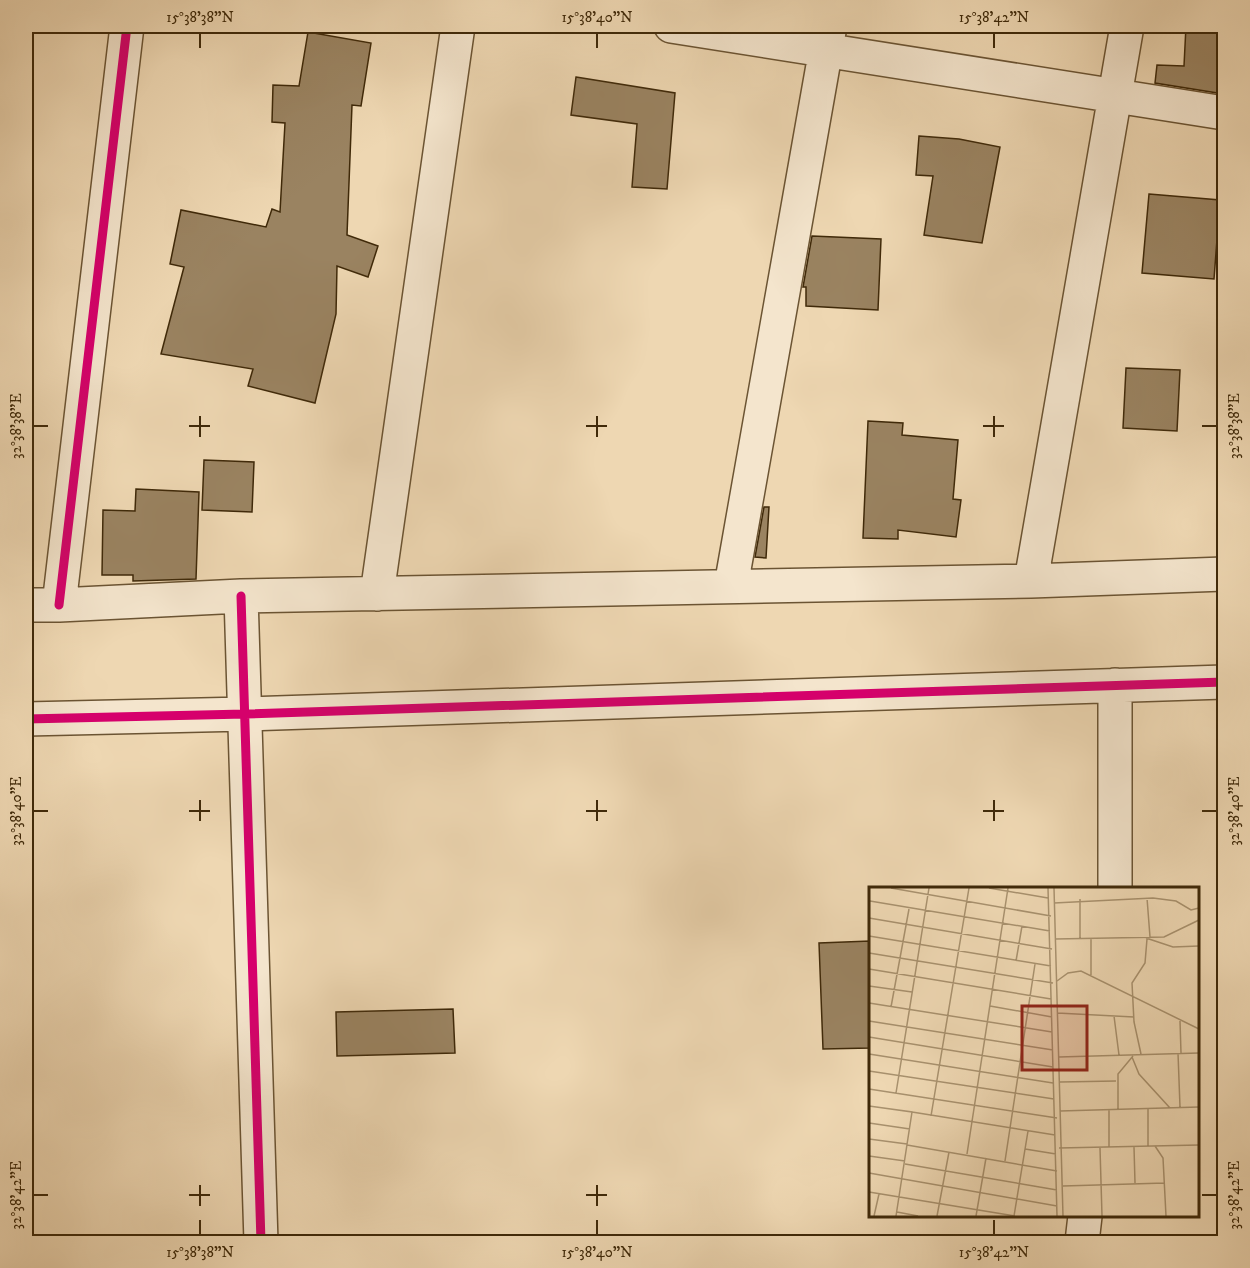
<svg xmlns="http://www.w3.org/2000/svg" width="1250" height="1268" font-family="'IM FELL DW Pica',serif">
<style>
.building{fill:#9a8361;stroke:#3f2909;stroke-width:1.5}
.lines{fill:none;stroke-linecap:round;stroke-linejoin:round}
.minor-casing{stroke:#6b5433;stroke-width:36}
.minor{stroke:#f4e5cd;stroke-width:33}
.cycleway-casing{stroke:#f4e5cd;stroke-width:13}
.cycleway{stroke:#d6006c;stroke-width:9}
.ticks{fill:none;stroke:#3f2909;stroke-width:2}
.inset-road{fill:none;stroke:#a8916e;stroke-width:1.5}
.view{fill:#8f2418;fill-opacity:0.15;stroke:#8f2418;stroke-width:3}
.inset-edge{fill:none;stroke:#3f2909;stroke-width:3}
.neatline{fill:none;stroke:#3f2909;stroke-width:2}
.ticks-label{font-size:15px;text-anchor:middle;fill:#3f2909}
</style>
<rect width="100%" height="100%" fill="#eed7b2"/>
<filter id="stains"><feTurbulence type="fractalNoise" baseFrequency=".00333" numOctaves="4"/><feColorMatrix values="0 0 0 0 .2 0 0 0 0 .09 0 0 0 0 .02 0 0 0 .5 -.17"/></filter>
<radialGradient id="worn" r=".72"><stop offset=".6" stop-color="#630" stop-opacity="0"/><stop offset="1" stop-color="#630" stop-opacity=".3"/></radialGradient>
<path class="building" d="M 1186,26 L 1224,26 L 1224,94 L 1155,83 L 1157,65 L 1184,66 Z
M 308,32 L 371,43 L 361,106 L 352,105 L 347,235 L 378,246 L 368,277 L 337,266 L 336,314 L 315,403 L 248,386 L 253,369 L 161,354 L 184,267 L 170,264 L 181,210 L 266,227 L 272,209 L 280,212 L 285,123 L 272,122 L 273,85 L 299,86 Z
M 576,77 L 675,93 L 667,189 L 632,187 L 637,124 L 571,115 Z
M 919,136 L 959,139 L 1000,147 L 982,243 L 924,235 L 933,176 L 916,175 Z
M 1149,194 L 1220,200 L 1214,279 L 1142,273 Z
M 812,236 L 881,239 L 878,310 L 806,306 L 806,287 L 803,287 Z
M 1126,368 L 1180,370 L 1177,431 L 1123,428 Z
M 868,421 L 903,423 L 902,435 L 958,440 L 953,499 L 961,500 L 956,537 L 898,530 L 898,539 L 863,538 Z
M 204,460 L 254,462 L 252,512 L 202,510 Z
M 136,489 L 199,492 L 196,579 L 133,581 L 133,575 L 102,575 L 103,510 L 135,511 Z
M 764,507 L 769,507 L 766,558 L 755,557 Z
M 870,941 L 870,1048 L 823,1049 L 819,943 Z
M 453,1009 L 455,1053 L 337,1056 L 336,1012 Z"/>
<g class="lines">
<g class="minor-casing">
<path id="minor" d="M 671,26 L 1224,113
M 1031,581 L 1127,26
M 731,586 L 830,26
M 377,594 L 458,26
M 241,596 L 261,1242
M 26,605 L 59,605 L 241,596 L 1031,581 L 1224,574
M 59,605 L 127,26
M 1115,685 L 1115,888
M 26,719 L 245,714 L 1224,682
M 1082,1242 L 1085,1216"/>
</g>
<use href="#minor" class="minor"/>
<g class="cycleway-casing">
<path id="cycleway" d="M 241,596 L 261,1242
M 59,605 L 127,26
M 26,719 L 245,714 L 1224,682"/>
</g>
<use href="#cycleway" class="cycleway"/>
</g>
<path class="ticks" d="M 200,33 L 200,48M 597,33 L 597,48M 994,33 L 994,48M 200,416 L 200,437M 597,416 L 597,437M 994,416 L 994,437M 33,426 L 48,426M 189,426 L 210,426M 586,426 L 607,426M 983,426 L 1004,426M 1202,426 L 1217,426M 200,800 L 200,821M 597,800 L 597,821M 994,800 L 994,821M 33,811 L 48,811M 189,811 L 210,811M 586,811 L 607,811M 983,811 L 1004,811M 1202,811 L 1217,811M 200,1185 L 200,1206M 597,1185 L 597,1206M 33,1195 L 48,1195M 189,1195 L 210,1195M 586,1195 L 607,1195M 1202,1195 L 1217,1195M 200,1220 L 200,1235M 597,1220 L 597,1235M 994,1220 L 994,1235"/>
<g transform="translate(869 887)">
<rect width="330" height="330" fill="#eed7b2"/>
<path class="inset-road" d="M 22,1 L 182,29M 120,1 L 179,11M 179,1 L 188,329M 185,1 L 194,329M 278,11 L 281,50M 211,12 L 211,52M 1,14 L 181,44M 185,16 L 284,11 L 307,14 L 322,23 L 330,21M 0,31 L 183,62M 0,38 L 0,1M 0,49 L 182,79M 222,51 L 222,88M 277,51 L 304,60 L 330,59M 186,52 L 295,50 L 330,33M 0,66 L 184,96M 147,74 L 153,39M 0,82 L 182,112M 188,94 L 199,86 L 212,84 L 330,142M 0,99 L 43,105M 0,116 L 183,145M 121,119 L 183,130M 22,120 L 40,22M 188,126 L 265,130M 245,129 L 250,168M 0,134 L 184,163M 311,134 L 312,166M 0,150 L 184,180M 309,166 L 311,220M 0,167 L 184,196M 272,167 L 265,135 L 263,96 L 276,76 L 278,52M 190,170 L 330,166M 263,170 L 270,187 L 301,221M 0,184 L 185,212M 191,195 L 247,194M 0,202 L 188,231M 27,206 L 60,1M 0,219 L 43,225 L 27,329M 279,221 L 279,259M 240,222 L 240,260M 249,222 L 249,187 L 264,169M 191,224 L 330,220M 43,225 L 186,248M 62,229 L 100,1M 0,236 L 41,242M 0,252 L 38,257M 38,258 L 188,284M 286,259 L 294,271 L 297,329M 265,260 L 266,296M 190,261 L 330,258M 231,261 L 233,329M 156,262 L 187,267M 98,267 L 139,1M 0,269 L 36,274M 136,274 L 166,77M 36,277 L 188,303M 0,286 L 188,319M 194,299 L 296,296M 0,305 L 146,329M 28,325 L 49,329M 5,329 L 10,307M 68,329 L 80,265M 107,329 L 117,271M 145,329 L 159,244"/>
<path class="view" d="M 153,119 L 218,119 L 218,183 L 153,183 Z"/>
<rect width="330" height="330" class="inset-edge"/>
</g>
<rect width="1250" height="1268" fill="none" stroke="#eed7b2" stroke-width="66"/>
<rect x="33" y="33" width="1184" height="1202" class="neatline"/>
<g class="ticks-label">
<text x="200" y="22">15°38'38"N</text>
<text x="597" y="22">15°38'40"N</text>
<text x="994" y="22">15°38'42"N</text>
<text transform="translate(1234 426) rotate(-90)" y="5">32°38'38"E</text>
<text transform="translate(16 426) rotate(-90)" y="5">32°38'38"E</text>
<text transform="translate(16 811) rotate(-90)" y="5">32°38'40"E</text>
<text transform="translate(1234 811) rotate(-90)" y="5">32°38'40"E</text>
<text transform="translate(16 1195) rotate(-90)" y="5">32°38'42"E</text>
<text transform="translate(1234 1195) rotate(-90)" y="5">32°38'42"E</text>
<text x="200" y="1257">15°38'38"N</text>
<text x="597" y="1257">15°38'40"N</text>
<text x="994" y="1257">15°38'42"N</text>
</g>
<rect width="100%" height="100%" filter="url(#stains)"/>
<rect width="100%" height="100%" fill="url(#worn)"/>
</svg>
